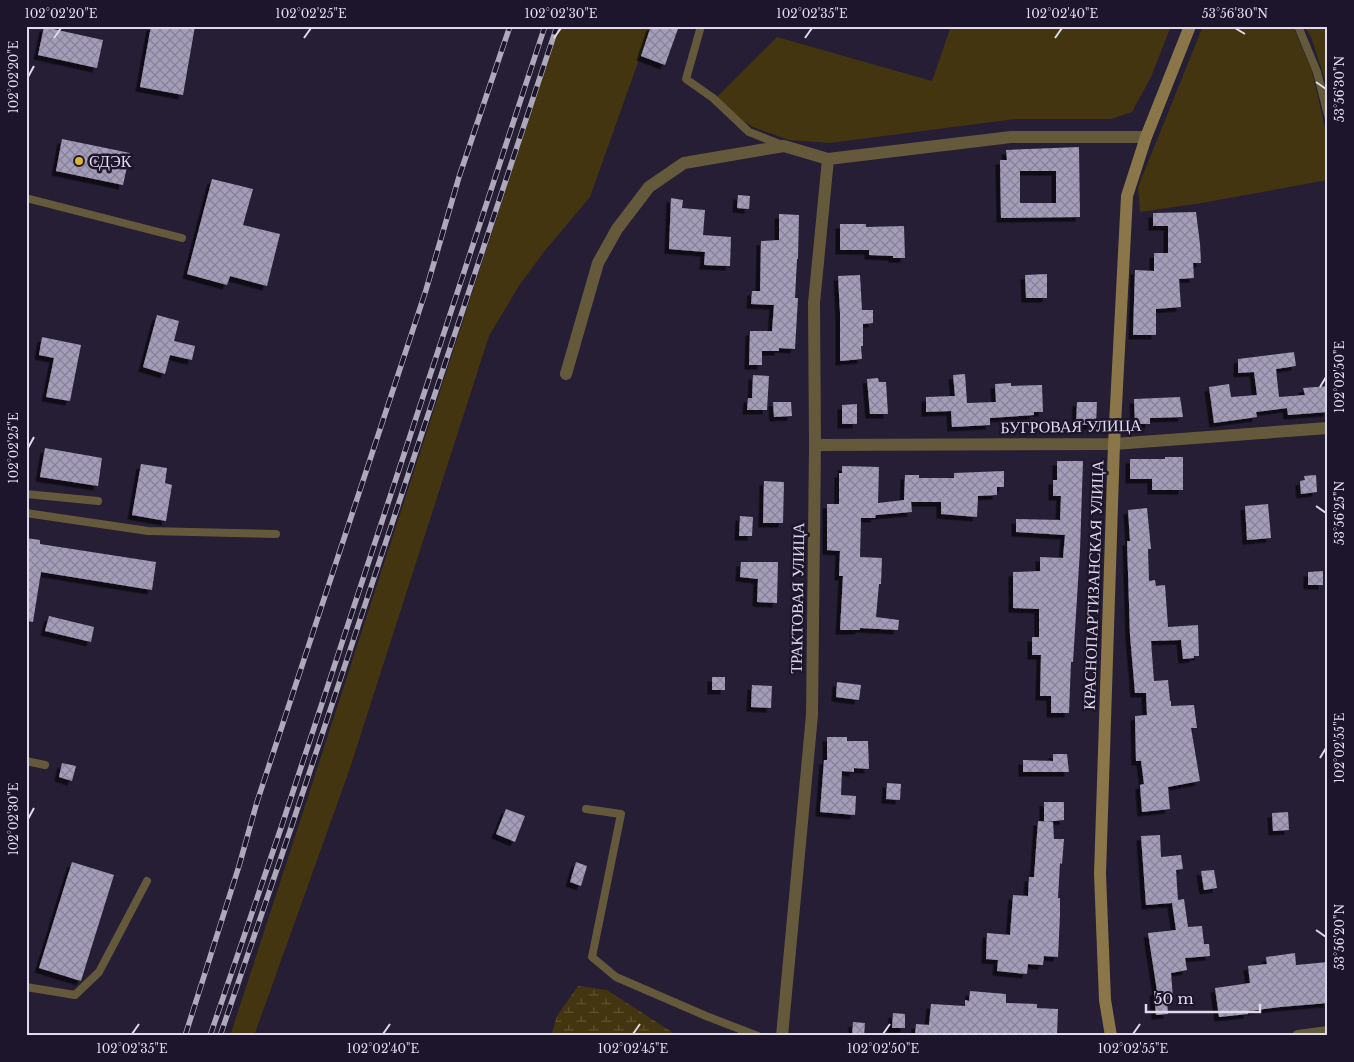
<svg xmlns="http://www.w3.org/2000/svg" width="1354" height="1062" font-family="'Libre Baskerville',serif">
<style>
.grass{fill:#43350f}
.wetland{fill:url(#wetland-marsh)}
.building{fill:url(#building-cross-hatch);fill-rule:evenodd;filter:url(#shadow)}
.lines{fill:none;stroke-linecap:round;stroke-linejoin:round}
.lane{stroke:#65593c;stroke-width:8}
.street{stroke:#65593c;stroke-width:12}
.secondary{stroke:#8a7648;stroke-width:12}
.rail-casing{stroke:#ada9ba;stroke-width:5.5}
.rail{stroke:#1c152b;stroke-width:4;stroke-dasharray:11;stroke-linecap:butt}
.ticks{fill:none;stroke:#dfdbeb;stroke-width:2}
.poi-dot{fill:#deb133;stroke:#1c152b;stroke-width:2}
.labels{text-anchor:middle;stroke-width:5;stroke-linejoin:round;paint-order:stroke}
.poi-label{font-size:16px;fill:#dfdbeb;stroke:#1c152b;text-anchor:start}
.street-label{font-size:16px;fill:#dfdbeb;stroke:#1c152b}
.neatline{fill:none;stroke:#dfdbeb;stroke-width:2}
.ticks-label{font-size:12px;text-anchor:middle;fill:#dfdbeb}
</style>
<defs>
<pattern id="wetland-marsh" width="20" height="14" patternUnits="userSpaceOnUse" patternTransform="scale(1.25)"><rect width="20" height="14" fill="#43350f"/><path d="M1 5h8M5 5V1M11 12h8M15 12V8" fill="none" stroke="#5e5232"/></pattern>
<pattern id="building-cross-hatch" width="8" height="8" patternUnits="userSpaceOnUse" patternTransform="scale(1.25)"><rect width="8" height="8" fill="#a49dba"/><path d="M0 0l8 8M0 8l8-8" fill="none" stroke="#878297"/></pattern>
<filter id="shadow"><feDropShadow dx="-4.5" dy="4.5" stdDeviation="0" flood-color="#0009"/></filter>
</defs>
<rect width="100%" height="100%" fill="#251e35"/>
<path class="grass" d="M 559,26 L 651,26 L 590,197 L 543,253 L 519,286 L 489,336 L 349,771 L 254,1036 L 230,1036 Z
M 951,26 L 1171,26 L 1151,77 L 1132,112 L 1111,119 L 1015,119 L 830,143 L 789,140 L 753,127 L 730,113 L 715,99 L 777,37 L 932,81 Z
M 1203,26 L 1293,26 L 1312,71 L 1326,132 L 1328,140 L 1328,180 L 1202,203 L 1140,212 L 1138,187 Z
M 1304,26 L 1328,26 L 1328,89 L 1311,37 Z"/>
<path class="wetland" d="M 578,986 L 607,990 L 678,1036 L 551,1036 L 557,1016 Z"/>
<path class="building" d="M 151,26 L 195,26 L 183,95 L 140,87 Z
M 651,26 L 679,26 L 665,65 L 641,56 Z
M 44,27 L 103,40 L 97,68 L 38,55 Z
M 62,139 L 130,153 L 123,185 L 56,171 Z
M 1079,147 L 1080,217 L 1001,218 L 1000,160 L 1007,160 L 1006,150 ZM 1020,171 L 1056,171 L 1056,203 L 1020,203 Z
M 212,179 L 253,189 L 243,225 L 280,234 L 267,286 L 230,276 L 227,285 L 187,274 Z
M 738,195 L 750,196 L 749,209 L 737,208 Z
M 671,198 L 683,200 L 682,208 L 705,210 L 703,235 L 731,237 L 730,266 L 704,265 L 705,252 L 669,249 Z
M 1196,212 L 1200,244 L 1201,263 L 1193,263 L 1194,278 L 1179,279 L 1181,307 L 1156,309 L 1156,335 L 1133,335 L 1135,270 L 1154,271 L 1154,253 L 1168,253 L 1168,226 L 1153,226 L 1153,213 Z
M 779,214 L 799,215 L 798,259 L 797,259 L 795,298 L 798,298 L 795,349 L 779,348 L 779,351 L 762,351 L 762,365 L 749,365 L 750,331 L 772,331 L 774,305 L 751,304 L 752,291 L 760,291 L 761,241 L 779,240 Z
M 840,224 L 866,224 L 866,227 L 904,226 L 905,258 L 893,258 L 893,256 L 869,255 L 869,250 L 840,250 Z
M 1047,274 L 1047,298 L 1026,298 L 1025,275 Z
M 860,275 L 862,310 L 873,310 L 873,323 L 863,324 L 863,346 L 861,346 L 862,359 L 840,361 L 840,312 L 838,276 Z
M 157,315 L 179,321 L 174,341 L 195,346 L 192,360 L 170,355 L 165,374 L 143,367 Z
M 42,337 L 81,345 L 70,401 L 46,397 L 54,358 L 39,355 Z
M 1294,352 L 1296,366 L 1276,369 L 1279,397 L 1305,395 L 1303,388 L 1328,386 L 1328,412 L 1288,415 L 1287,408 L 1256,412 L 1257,417 L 1214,423 L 1209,387 L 1229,384 L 1231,397 L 1257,395 L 1254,372 L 1238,373 L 1238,359 Z
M 965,374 L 967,403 L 996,402 L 995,384 L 1011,383 L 1011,386 L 1042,385 L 1043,412 L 1034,412 L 1034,415 L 990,418 L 990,425 L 952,427 L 951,411 L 926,412 L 926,397 L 955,396 L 953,375 Z
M 753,375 L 769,376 L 767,410 L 747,410 L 748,398 L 752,398 Z
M 878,378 L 879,382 L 886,382 L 888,414 L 870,414 L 867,379 Z
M 1180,397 L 1183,417 L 1150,418 L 1150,424 L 1135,424 L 1134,399 Z
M 773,402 L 791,402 L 792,416 L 774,417 Z
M 1077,402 L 1097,402 L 1096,425 L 1076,425 Z
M 857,404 L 857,424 L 842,424 L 842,405 Z
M 45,448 L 102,458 L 98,486 L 40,477 Z
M 1165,457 L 1183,457 L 1183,490 L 1152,490 L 1152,479 L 1130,479 L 1130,459 L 1165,459 Z
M 1057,461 L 1083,461 L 1080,550 L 1073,662 L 1071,662 L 1069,713 L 1051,713 L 1051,696 L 1040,696 L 1041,655 L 1032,655 L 1032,637 L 1039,637 L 1039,609 L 1013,608 L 1013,572 L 1040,571 L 1040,557 L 1063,558 L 1065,535 L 1016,532 L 1016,519 L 1060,520 L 1061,496 L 1053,496 L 1053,480 L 1057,480 Z
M 141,464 L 167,468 L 165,483 L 172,485 L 166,521 L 132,515 Z
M 842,466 L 879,467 L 878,503 L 904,500 L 905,475 L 919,475 L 919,478 L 954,478 L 954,473 L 1004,471 L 1004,487 L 997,487 L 997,495 L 978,496 L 977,517 L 941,514 L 941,502 L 911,502 L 912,512 L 876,515 L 875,518 L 861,518 L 860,557 L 882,558 L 881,584 L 879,584 L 876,617 L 899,620 L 898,630 L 860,628 L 860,630 L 840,630 L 843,576 L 839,576 L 840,551 L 827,550 L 827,504 L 839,504 L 839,473 L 842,473 Z
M 1316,475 L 1317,492 L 1301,494 L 1300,481 L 1305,480 L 1304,476 Z
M 764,481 L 784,482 L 783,523 L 763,523 Z
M 1268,504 L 1271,538 L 1247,540 L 1245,506 Z
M 1147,508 L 1151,549 L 1148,549 L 1149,581 L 1155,580 L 1156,586 L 1165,585 L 1168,627 L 1198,625 L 1199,656 L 1194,656 L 1194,658 L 1183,659 L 1181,640 L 1151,641 L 1154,681 L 1168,680 L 1170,701 L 1171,701 L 1171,706 L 1194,705 L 1197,728 L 1191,728 L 1200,781 L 1168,787 L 1170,809 L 1142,812 L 1140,785 L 1144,784 L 1141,761 L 1136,761 L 1135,716 L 1147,715 L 1146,693 L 1135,693 L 1130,635 L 1127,541 L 1130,541 L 1128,510 Z
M 740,516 L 753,517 L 752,536 L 739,536 Z
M 26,538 L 40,540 L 40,544 L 156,562 L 152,590 L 41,572 L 33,622 L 26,621 Z
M 741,562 L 778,562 L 777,603 L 757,602 L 758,579 L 740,577 Z
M 1323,571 L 1323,585 L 1308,585 L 1308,572 Z
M 49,616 L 94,627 L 91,642 L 45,631 Z
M 712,677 L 725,677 L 725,690 L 712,690 Z
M 837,682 L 861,685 L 859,700 L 836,697 Z
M 752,685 L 772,686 L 771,708 L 751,707 Z
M 827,737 L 847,737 L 847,741 L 868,741 L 869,769 L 854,768 L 854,772 L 842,771 L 841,795 L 856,796 L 855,815 L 820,812 L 824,760 L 827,760 Z
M 1053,754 L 1067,754 L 1069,772 L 1023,772 L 1023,760 L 1053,761 Z
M 62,763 L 76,766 L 72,781 L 59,777 Z
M 887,783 L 901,784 L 900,800 L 886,799 Z
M 1044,802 L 1064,802 L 1064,820 L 1044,822 Z
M 506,809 L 525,816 L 515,842 L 496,834 Z
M 1288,812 L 1289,830 L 1273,831 L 1272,813 Z
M 1038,821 L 1053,822 L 1054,839 L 1064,839 L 1062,864 L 1060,863 L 1058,898 L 1060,898 L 1060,915 L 1058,957 L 1044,956 L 1043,965 L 1028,964 L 1027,974 L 997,971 L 998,960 L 986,959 L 987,933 L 1010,935 L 1013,895 L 1028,896 L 1029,877 L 1034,877 Z
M 1160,835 L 1161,857 L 1181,855 L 1183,869 L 1176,870 L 1178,900 L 1184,899 L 1188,927 L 1202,926 L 1204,944 L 1209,944 L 1210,956 L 1185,958 L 1187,970 L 1171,973 L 1173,998 L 1167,999 L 1168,1014 L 1156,1015 L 1154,991 L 1157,991 L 1148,933 L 1176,930 L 1172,903 L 1146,905 L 1141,836 Z
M 72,862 L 114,875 L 81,981 L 39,968 Z
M 576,862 L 587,866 L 581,886 L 570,882 Z
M 1214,870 L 1217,888 L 1204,890 L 1201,871 Z
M 1295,953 L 1296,965 L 1328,962 L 1328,1003 L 1280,1007 L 1248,1011 L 1248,1014 L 1219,1017 L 1215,988 L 1250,983 L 1248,966 L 1267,964 L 1266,957 Z
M 970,991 L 1006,994 L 1006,1003 L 1037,1004 L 1037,1008 L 1058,1009 L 1057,1036 L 968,1036 L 968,1034 L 955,1033 L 955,1036 L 915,1036 L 916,1024 L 929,1025 L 931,1004 L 965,1006 L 965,1000 L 969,1001 Z
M 893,1013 L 905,1014 L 905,1028 L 892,1028 Z
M 853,1022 L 865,1023 L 864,1036 L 852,1036 Z"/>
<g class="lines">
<path class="lane" d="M 701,26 L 686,79 L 713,98 L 749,132 L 782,145
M 1298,26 L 1317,72 L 1328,115
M 26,198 L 182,238
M 26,494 L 98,501
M 26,513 L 148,531 L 276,534
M 26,761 L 45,765
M 586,809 L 621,814 L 592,957 L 616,977 L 706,1016 L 758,1036
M 26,987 L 75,995 L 99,972 L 147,881"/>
<path class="street" d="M 566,374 L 598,263 L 617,229 L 649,187 L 684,163 L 784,146 L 828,159 L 1011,137 L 1146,137
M 815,445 L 1114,444 L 1328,428
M 782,1036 L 812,715 L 815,445 L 814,303 L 828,159
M 1298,1036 L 1328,1032"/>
<path class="secondary" d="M 1111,1036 L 1105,1000 L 1100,874 L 1114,444 L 1127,196 L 1146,137 L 1190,26"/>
<g class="rail-casing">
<path id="rail" d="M 185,1036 L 239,866 L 257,802 L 426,290 L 459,177 L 510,26
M 210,1036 L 282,825 L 545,26
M 220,1036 L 291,828 L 557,26"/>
</g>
<use href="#rail" class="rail"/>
</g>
<path class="ticks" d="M 1235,28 L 1245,34M 54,38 L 61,28M 304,38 L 311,28M 554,38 L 561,28M 805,38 L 812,28M 1055,38 L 1062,28M 28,77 L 34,66M 1316,82 L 1326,89M 1320,387 L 1326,377M 28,448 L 34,437M 1316,506 L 1326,513M 1320,758 L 1326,748M 28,819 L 34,808M 1316,930 L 1326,937M 132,1034 L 139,1024M 383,1034 L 390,1024M 633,1034 L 640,1024M 883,1034 L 890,1024M 1133,1034 L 1140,1024"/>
<circle class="poi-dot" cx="79" cy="161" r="5"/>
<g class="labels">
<g class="poi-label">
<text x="89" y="167">СДЭК</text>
</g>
<g class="street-label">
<text transform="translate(1071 426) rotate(-1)" y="6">БУГРОВАЯ УЛИЦА</text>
<text transform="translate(1093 585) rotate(-88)" y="6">КРАСНОПАРТИЗАНСКАЯ УЛИЦА</text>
<text transform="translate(797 598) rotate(-89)" y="6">ТРАКТОВАЯ УЛИЦА</text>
</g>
</g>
<rect width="1354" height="1062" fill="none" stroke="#1c152b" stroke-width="55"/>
<path d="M1146 1004v8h114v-8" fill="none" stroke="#dfdbeb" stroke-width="2.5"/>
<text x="1154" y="1004" font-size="15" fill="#dfdbeb" stroke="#1c152b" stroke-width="4" paint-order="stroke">50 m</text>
<rect x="28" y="28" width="1298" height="1006" class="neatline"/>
<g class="ticks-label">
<text x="61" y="18">102°02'20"E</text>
<text x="311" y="18">102°02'25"E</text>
<text x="561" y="18">102°02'30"E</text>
<text x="812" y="18">102°02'35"E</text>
<text x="1062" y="18">102°02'40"E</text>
<text x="1235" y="18">53°56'30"N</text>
<text transform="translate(14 77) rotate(-90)" y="4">102°02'20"E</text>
<text transform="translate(1340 89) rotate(-90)" y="4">53°56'30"N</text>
<text transform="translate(1340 377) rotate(-90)" y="4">102°02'50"E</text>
<text transform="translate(14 448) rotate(-90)" y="4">102°02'25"E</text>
<text transform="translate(1340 513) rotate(-90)" y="4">53°56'25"N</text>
<text transform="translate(1340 748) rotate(-90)" y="4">102°02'55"E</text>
<text transform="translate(14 819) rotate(-90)" y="4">102°02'30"E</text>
<text transform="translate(1340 937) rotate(-90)" y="4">53°56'20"N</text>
<text x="132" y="1053">102°02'35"E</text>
<text x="383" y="1053">102°02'40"E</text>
<text x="633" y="1053">102°02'45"E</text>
<text x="883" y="1053">102°02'50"E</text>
<text x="1133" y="1053">102°02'55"E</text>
</g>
</svg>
